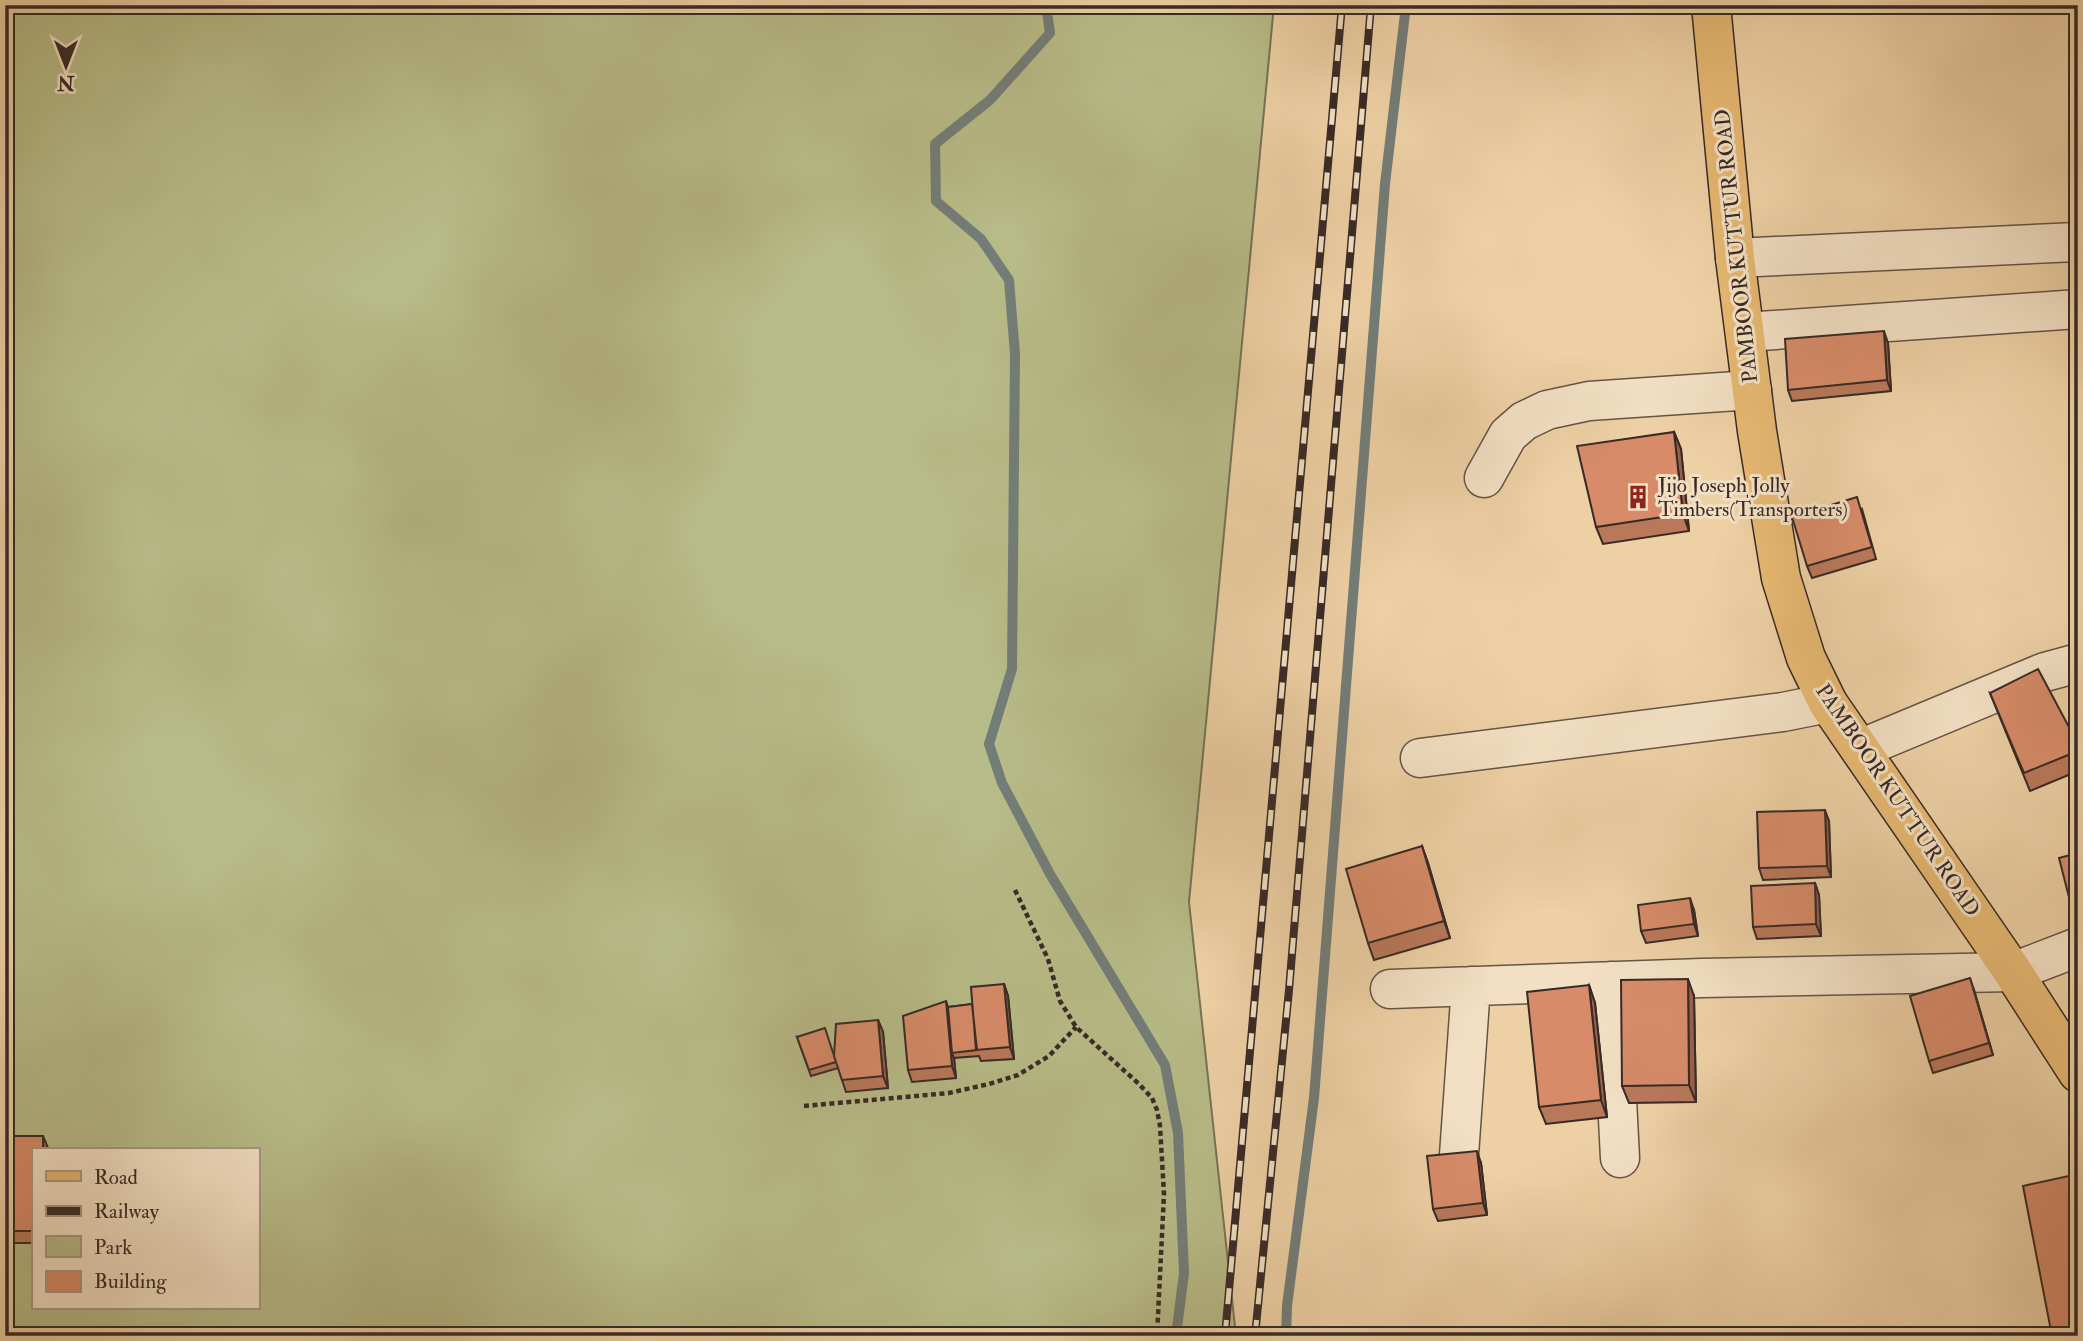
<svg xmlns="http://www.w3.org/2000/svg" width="2083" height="1341" font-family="'IM FELL Double Pica',serif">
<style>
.green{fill:#b7bb87;stroke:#777256;stroke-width:2;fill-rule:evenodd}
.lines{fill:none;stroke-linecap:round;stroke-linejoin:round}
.stream{stroke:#737d78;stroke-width:10}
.minor-casing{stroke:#645446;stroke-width:41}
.major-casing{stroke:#372a26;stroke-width:41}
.path{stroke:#372a26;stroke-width:4.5;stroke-dasharray:5 3.5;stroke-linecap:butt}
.minor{stroke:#f3e0c4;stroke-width:38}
.major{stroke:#e6b872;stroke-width:38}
.rail-casing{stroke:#372a26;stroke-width:8}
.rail{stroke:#f3e0c4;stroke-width:5;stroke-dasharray:16;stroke-linecap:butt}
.wall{fill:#b9785a;stroke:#372a26;stroke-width:2}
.shaded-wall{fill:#96614a;stroke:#372a26;stroke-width:2}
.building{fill:#d78b69;stroke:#372a26;stroke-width:2}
.labels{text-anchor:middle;stroke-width:6;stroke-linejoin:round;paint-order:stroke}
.street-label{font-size:21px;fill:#372a26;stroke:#f3e0c4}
.poi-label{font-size:21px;fill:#372a26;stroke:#f3e0c4;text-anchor:start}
</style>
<rect width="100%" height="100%" fill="#edd0a4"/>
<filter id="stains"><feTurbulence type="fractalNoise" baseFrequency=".00286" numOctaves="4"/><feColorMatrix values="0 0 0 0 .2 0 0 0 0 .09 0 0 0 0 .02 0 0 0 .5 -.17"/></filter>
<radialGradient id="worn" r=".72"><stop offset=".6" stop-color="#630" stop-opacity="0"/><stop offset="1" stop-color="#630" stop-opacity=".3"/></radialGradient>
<path class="green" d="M 5,5 L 1274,5 L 1189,902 L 1236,1336 L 5,1336 ZM 33,1150 L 257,1150 L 257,1308 L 33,1308 Z"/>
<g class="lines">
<path class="stream" d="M 1046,5 L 1050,33 L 990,100 L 935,144 L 936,201 L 981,239 L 1009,280 L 1015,354 L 1012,669 L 989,744 L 1002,783 L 1050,874 L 1165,1065 L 1178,1133 L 1184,1273 L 1176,1336
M 1286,1336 L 1287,1306 L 1314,1098 L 1385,184 L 1406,5"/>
<g class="minor-casing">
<path id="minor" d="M 1735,258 L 2076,242
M 1745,332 L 2078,309
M 1484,478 L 1508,435 L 1524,421 L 1547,410 L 1589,401 L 1752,390
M 1860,749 L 2045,672 L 2078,663
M 1420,758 L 1783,712 L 1828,703
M 1611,981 L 1620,1158
M 1390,989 L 1702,978 L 2013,972 L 2078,947
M 1459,1155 L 1471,986"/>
</g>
<g class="major-casing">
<path id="major" d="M 1711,5 L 1735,258 L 1757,431 L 1781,578 L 1806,658 L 1828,703 L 2013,972 L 2078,1073"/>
</g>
<path class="path" d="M 1015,890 L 1048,959 L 1060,1001 L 1076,1027 L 1139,1084 L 1152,1098 L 1157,1110 L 1160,1126 L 1164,1194 L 1157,1336
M 804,1106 L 949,1093 L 989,1084 L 1018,1075 L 1049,1056 L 1076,1027"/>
<use href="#minor" class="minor"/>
<use href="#major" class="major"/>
<g class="rail-casing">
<path id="rail" d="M 1225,1336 L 1342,5
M 1255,1336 L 1289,990 L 1371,5"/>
</g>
<use href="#rail" class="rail"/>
</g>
<path class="wall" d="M 1888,343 L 1891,391 L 1792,401 L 1788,390 Z
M 1674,432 L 1681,449 L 1689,531 L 1603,544 L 1596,527 Z
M 1862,509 L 1876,559 L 1812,578 L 1807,566 Z
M 1990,693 L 2078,744 L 2078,771 L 2030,791 Z
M 1829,821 L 1831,877 L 1763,880 L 1759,868 Z
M 1422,846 L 1428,863 L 1450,938 L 1374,960 L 1368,943 Z
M 2078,853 L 2078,920 L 2076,920 L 2072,909 Z
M 1815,883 L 1819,895 L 1821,936 L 1757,939 L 1753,927 Z
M 1694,910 L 1698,936 L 1646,943 L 1641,931 Z
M 1004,984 L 1008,996 L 1014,1059 L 981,1061 L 979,1056 L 954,1058 L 956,1078 L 912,1082 L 908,1070 L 948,1007 L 972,1004 Z
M 1589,985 L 1595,1003 L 1607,1117 L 1546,1124 L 1539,1107 Z
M 1974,990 L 1993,1055 L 1933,1073 L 1929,1061 Z
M 1694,996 L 1696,1102 L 1629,1103 L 1622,1086 Z
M 878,1020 L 883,1032 L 888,1088 L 846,1092 L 838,1068 L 811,1076 L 797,1037 L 834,1055 Z
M 5,1136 L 48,1148 L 48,1150 L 33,1150 L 33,1243 L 5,1243 Z
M 1481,1163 L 1487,1215 L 1438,1221 L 1433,1209 Z"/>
<path class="shaded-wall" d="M 1884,331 L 1888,343 L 1891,391 L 1887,380 Z
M 1674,432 L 1681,449 L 1689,531 L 1683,514 Z
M 1825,810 L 1829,821 L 1831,877 L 1827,866 Z
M 1422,846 L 1428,863 L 1450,938 L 1444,921 Z
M 1815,883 L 1819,895 L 1821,936 L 1816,924 Z
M 1690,898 L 1694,910 L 1698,936 L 1694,924 Z
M 1970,978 L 1974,990 L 1993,1055 L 1989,1043 Z
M 1688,979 L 1694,996 L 1696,1102 L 1689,1085 Z
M 1004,984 L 1008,996 L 1014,1059 L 1010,1047 Z
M 1589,985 L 1595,1003 L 1607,1117 L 1601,1100 Z
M 946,1001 L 950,1013 L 952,1053 L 954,1058 L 956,1078 L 952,1066 Z
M 878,1020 L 883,1032 L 888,1088 L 883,1076 Z
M 43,1136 L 48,1148 L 48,1150 L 43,1150 Z
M 1477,1151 L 1481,1163 L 1487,1215 L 1483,1203 Z"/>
<path class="building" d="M 1884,331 L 1887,380 L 1788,390 L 1785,339 Z
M 1674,432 L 1683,514 L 1596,527 L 1577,446 Z
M 1857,497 L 1872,547 L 1807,566 L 1792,517 Z
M 2038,669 L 2078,744 L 2078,751 L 2024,773 L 1990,693 Z
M 1825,810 L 1827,866 L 1759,868 L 1757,812 Z
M 1422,846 L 1444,921 L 1368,943 L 1346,869 Z
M 2078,853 L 2078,907 L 2072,909 L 2059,858 Z
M 1815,883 L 1816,924 L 1753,927 L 1751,886 Z
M 1690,898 L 1694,924 L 1641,931 L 1638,905 Z
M 1970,978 L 1989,1043 L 1929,1061 L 1910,996 Z
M 1688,979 L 1689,1085 L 1622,1086 L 1621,980 Z
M 1004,984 L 1010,1047 L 976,1050 L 971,987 Z
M 1589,985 L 1601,1100 L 1539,1107 L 1527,992 Z
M 946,1001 L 952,1066 L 908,1070 L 903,1016 Z
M 972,1004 L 977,1050 L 952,1053 L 948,1007 Z
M 878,1020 L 883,1076 L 842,1080 L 834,1056 L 836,1024 Z
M 825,1028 L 836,1062 L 809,1070 L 797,1037 Z
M 5,1136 L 43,1136 L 43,1150 L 33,1150 L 33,1231 L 5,1231 Z
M 1477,1151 L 1483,1203 L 1433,1209 L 1427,1156 Z
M 2078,1174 L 2078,1336 L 2052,1336 L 2023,1186 Z"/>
<defs>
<g id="building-bare" transform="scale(1.89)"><path d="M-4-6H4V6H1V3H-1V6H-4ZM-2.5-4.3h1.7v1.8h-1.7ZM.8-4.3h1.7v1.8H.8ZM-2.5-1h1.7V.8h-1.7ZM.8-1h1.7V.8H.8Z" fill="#8f2418" stroke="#f3e0c4" stroke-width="2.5" paint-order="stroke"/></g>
</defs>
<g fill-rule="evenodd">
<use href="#building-bare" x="1638" y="497"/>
</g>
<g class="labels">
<g class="street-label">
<text transform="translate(1736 246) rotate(-96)" y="7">PAMBOOR KUTTUR ROAD</text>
<text transform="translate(1898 800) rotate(56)" y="7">PAMBOOR KUTTUR ROAD</text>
</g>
<g class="poi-label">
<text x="1658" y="492">Jijo Joseph Jolly<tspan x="1658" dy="24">Timbers(Transporters)</tspan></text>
</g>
</g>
<rect width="2083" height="1341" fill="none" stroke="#edd0a4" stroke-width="28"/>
<rect x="7" y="7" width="2069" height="1327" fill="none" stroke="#372a26" stroke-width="3.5"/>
<rect x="14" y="14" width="2055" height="1313" fill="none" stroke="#372a26" stroke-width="2"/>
<rect x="32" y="1148" width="228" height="161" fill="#f3e0c4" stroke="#a89785" stroke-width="2"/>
<rect x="46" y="1171" width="35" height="10" fill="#e6b872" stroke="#a89785" stroke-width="2"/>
<text x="94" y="1184" font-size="21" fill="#372a26">Road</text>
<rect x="46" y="1206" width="35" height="10" fill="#372a26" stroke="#a89785" stroke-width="2"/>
<text x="94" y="1218" font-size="21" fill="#372a26">Railway</text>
<rect x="46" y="1236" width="35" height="21" fill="#b7bb87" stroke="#a89785" stroke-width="2"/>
<text x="94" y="1254" font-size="21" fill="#372a26">Park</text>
<rect x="46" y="1271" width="35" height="21" fill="#d78b69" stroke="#a89785" stroke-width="2"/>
<text x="94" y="1288" font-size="21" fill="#372a26">Building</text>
<g transform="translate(66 66) rotate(180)" stroke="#f3e0c4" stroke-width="5" paint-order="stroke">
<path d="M0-5L12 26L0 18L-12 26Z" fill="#372a26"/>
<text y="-10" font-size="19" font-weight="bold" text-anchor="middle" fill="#372a26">N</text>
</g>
<rect width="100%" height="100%" filter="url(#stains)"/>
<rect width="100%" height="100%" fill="url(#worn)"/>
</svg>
